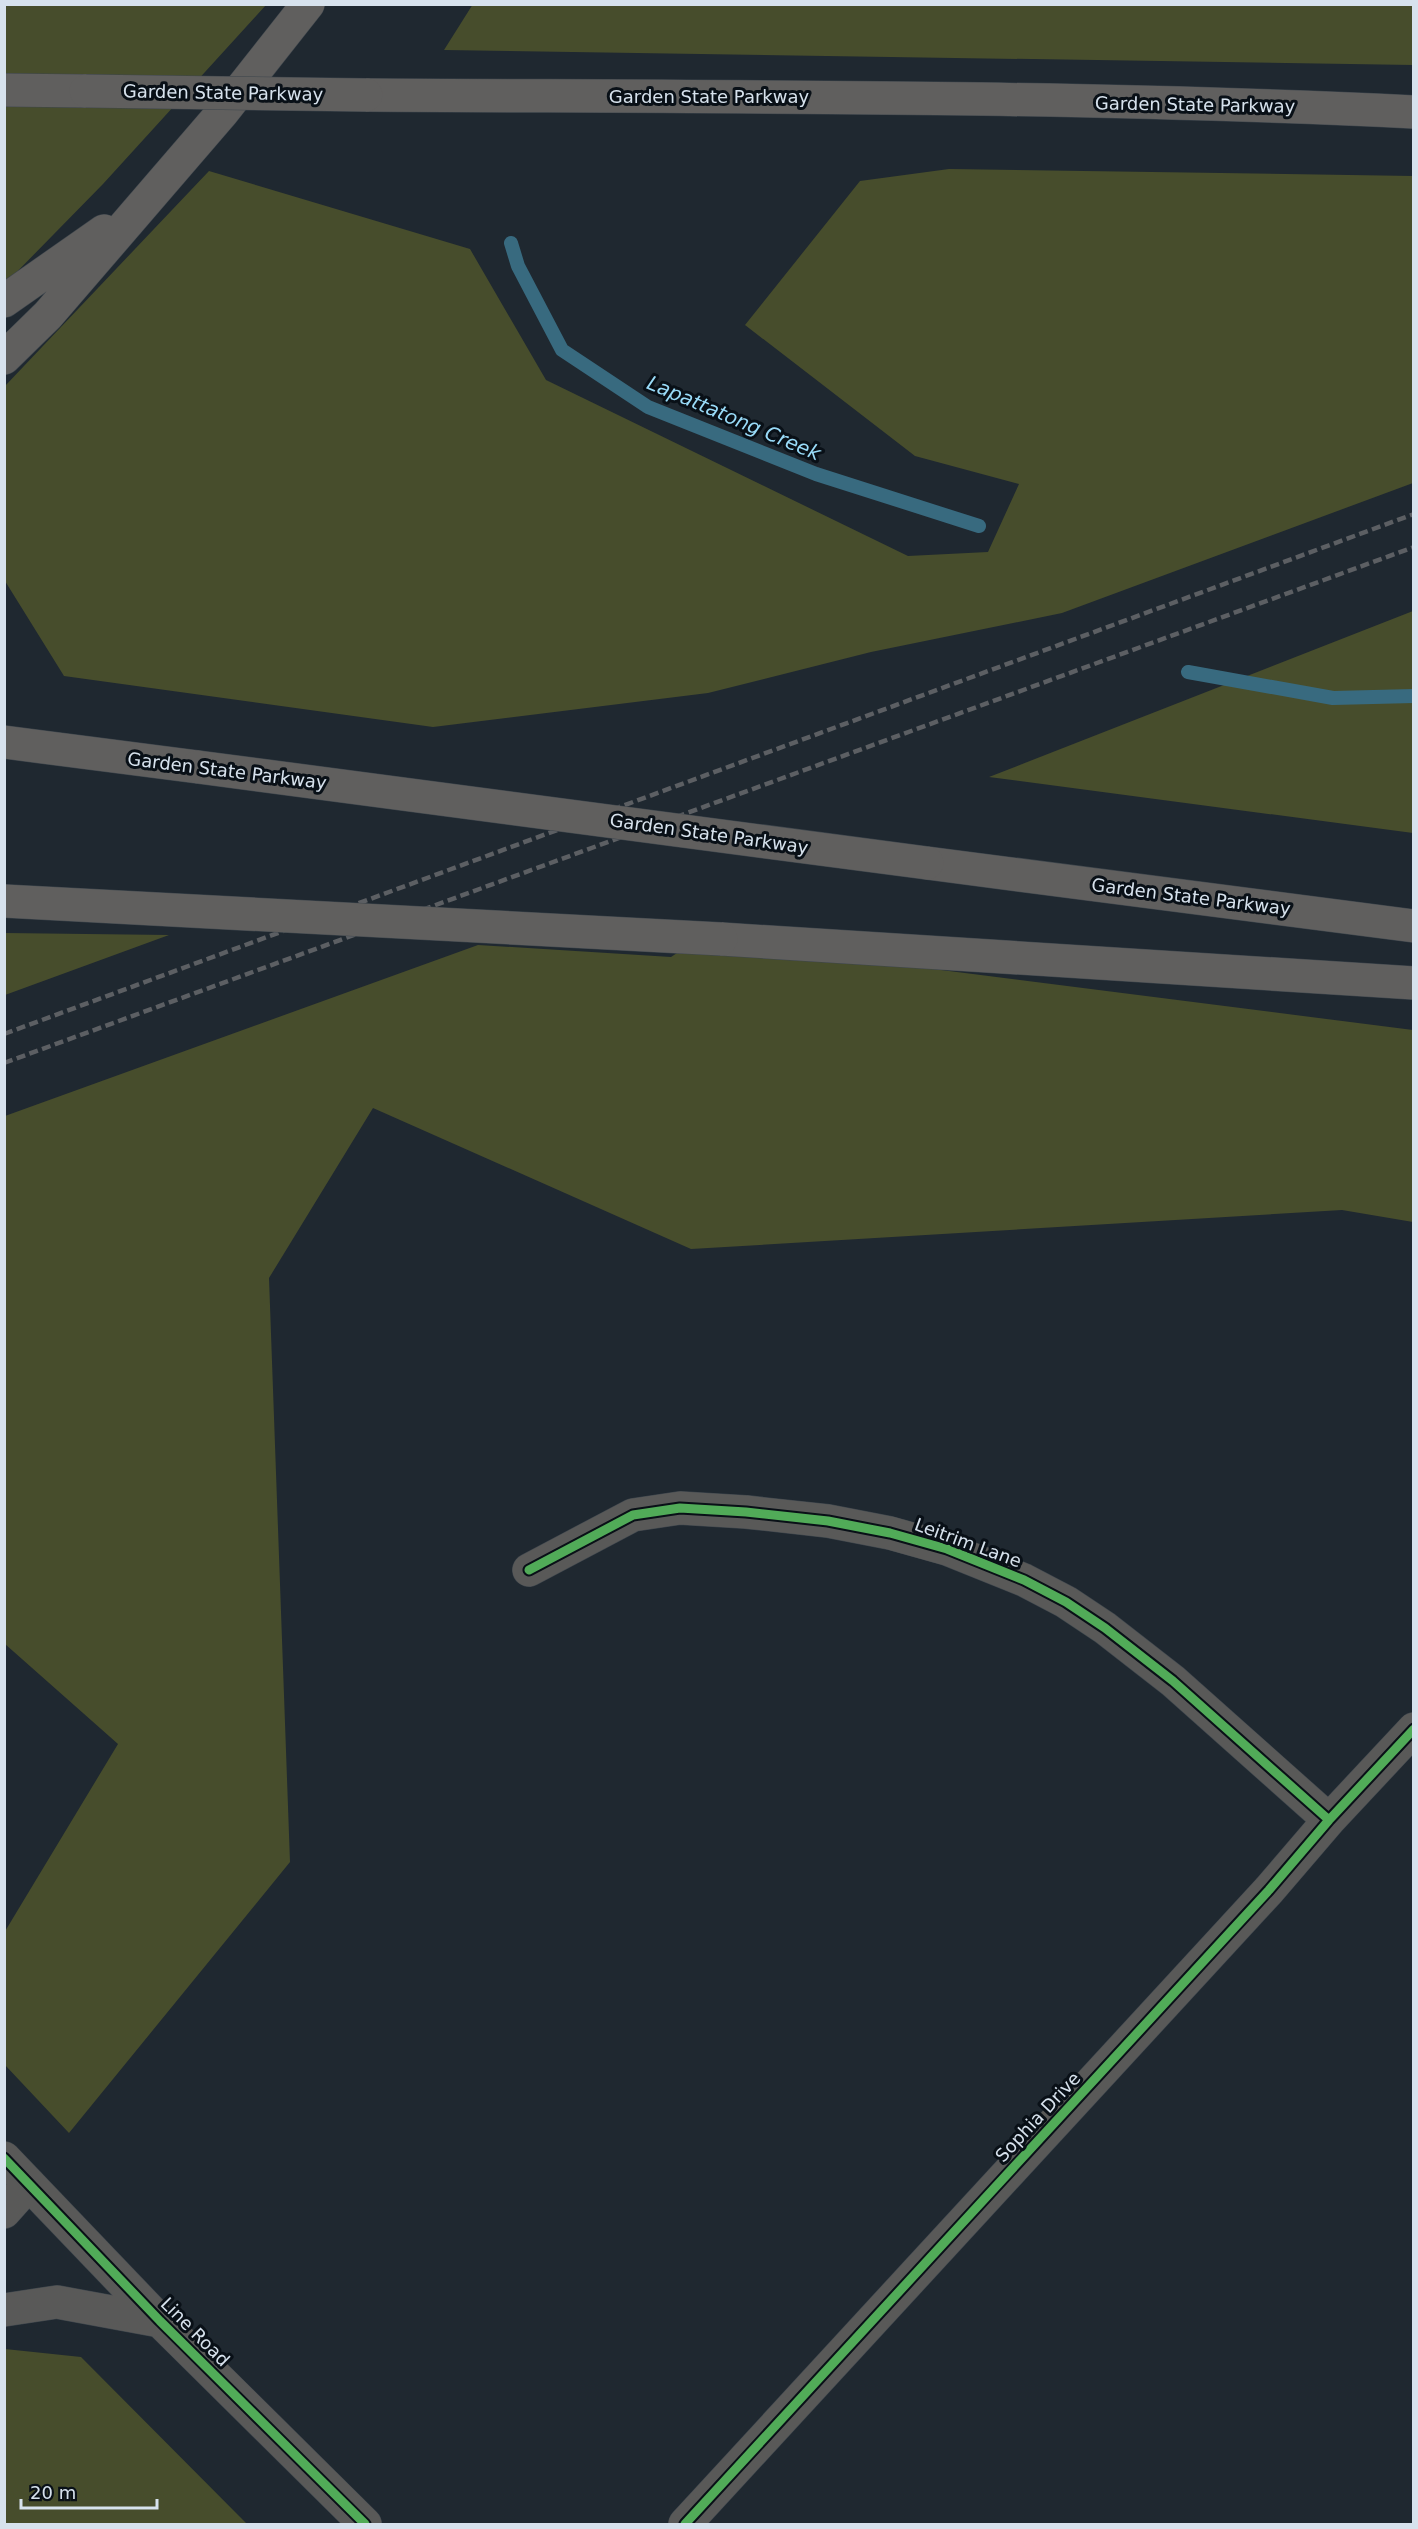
<svg xmlns="http://www.w3.org/2000/svg" width="1418" height="2529" font-family="'DejaVu Sans',sans-serif">
<style>
.green{fill:#474d2c}
.lines{fill:none;stroke-linecap:round;stroke-linejoin:round}
.stream{stroke:#386a7f;stroke-width:14}
.minor-casing{stroke:#3e464d;stroke-width:34}
.highway-casing{stroke:#3e464d;stroke-width:34}
.minor{stroke:#595958;stroke-width:33}
.highway{stroke:#605f5e;stroke-width:33}
.rail{stroke:#5c5f63;stroke-width:4.5;stroke-dasharray:9 4.5;stroke-linecap:butt}
.highway-bridge-casing{stroke:#3e464d;stroke-width:34;stroke-linecap:butt}
.highway-bridge{stroke:#605f5e;stroke-width:33}
.cycleway-casing{stroke:#091017;stroke-width:13}
.cycleway{stroke:#51ab58;stroke-width:9}
.labels{text-anchor:middle;stroke-width:6;stroke-linejoin:round;paint-order:stroke}
.street-label{font-size:18px;fill:#d7e2ed;stroke:#091017}
.water-label{font-size:20px;font-style:italic;fill:#99dbf8;stroke:#091017}
</style>
<rect width="100%" height="100%" fill="#1f2830"/>
<path class="green" d="M 473,4 L 1413,5 L 1413,65 L 444,50 Z
M 5,5 L 266,5 L 103,184 L 5,284 Z
M 949,169 L 1413,176 L 1413,483 L 1062,613 L 871,652 L 708,693 L 433,727 L 64,676 L 5,581 L 5,386 L 209,171 L 470,249 L 546,380 L 908,556 L 988,552 L 1019,484 L 915,456 L 745,325 L 860,181 Z
M 1413,611 L 1413,833 L 989,777 Z
M 5,933 L 169,935 L 5,995 Z
M 698,939 L 1413,1030 L 1413,1222 L 1342,1210 L 691,1249 L 373,1108 L 269,1278 L 290,1862 L 69,2133 L 5,2065 L 4,1933 L 118,1744 L 5,1644 L 5,1116 L 478,945 L 671,957 Z
M 5,2349 L 81,2357 L 247,2524 L 5,2524 Z"/>
<g class="lines">
<path class="stream" d="M 511,243 L 518,266 L 562,350 L 648,407 L 816,474 L 979,526
M 1188,672 L 1333,698 L 1414,696"/>
<g class="minor-casing">
<path id="minor" d="M 529,1570 L 633,1515 L 680,1508 L 746,1512 L 828,1521 L 890,1533 L 947,1549 L 1024,1580 L 1066,1602 L 1105,1628 L 1173,1681 L 1329,1820
M 4,2158 L 160,2321 L 365,2524
M 4,2212 L 29,2184
M 4,2310 L 57,2302 L 160,2321
M 685,2524 L 1269,1890 L 1329,1820 L 1414,1729"/>
</g>
<g class="highway-casing">
<path id="highway" d="M 4,90 L 86,91
M 366,95 C 715,97 1065,95 1414,112
M 4,301 L 104,231
M 4,358 L 48,315 L 222,113 L 308,4
M 4,742 L 198,767
M 927,863 L 1414,926
M 721,939 L 1414,983"/>
</g>
<use href="#minor" class="minor"/>
<use href="#highway" class="highway"/>
<path class="rail" d="M 4,1034 L 1414,514
M 4,1063 L 1414,547"/>
<g class="highway-bridge-casing">
<path id="highway-bridge" d="M 86,91 L 366,95
M 198,767 L 927,863
M 4,901 L 721,939"/>
</g>
<use href="#highway-bridge" class="highway-bridge"/>
<g class="cycleway-casing">
<path id="cycleway" d="M 529,1570 L 633,1515 L 680,1508 L 746,1512 L 828,1521 L 890,1533 L 947,1549 L 1024,1580 L 1066,1602 L 1105,1628 L 1173,1681 L 1329,1820
M 4,2158 L 160,2321 L 365,2524
M 685,2524 L 1269,1890 L 1329,1820 L 1414,1729"/>
</g>
<use href="#cycleway" class="cycleway"/>
</g>
<g class="labels">
<g class="street-label">
<text transform="translate(223 93) rotate(1)" y="6">Garden State Parkway</text>
<text x="709" y="103">Garden State Parkway</text>
<text transform="translate(1195 105) rotate(1)" y="6">Garden State Parkway</text>
<text transform="translate(227 771) rotate(7)" y="6">Garden State Parkway</text>
<text transform="translate(709 834) rotate(8)" y="6">Garden State Parkway</text>
<text transform="translate(1191 897) rotate(7)" y="6">Garden State Parkway</text>
<text transform="translate(968 1543) rotate(20)" y="6">Leitrim Lane</text>
<text transform="translate(1038 2117) rotate(-47)" y="6">Sophia Drive</text>
<text transform="translate(195 2332) rotate(45)" y="6">Line Road</text>
</g>
<g class="water-label">
<text transform="translate(734 418) rotate(23)" y="7">Lapattatong Creek</text>
</g>
</g>
<rect width="1418" height="2529" fill="none" stroke="#d7e2ed" stroke-width="12"/>
<path d="M21 2499v9h136v-9" fill="none" stroke="#d7e2ed" stroke-width="3"/>
<text x="30" y="2499" font-size="18" fill="#d7e2ed" stroke="#091017" stroke-width="4.5" paint-order="stroke">20 m</text>
</svg>
